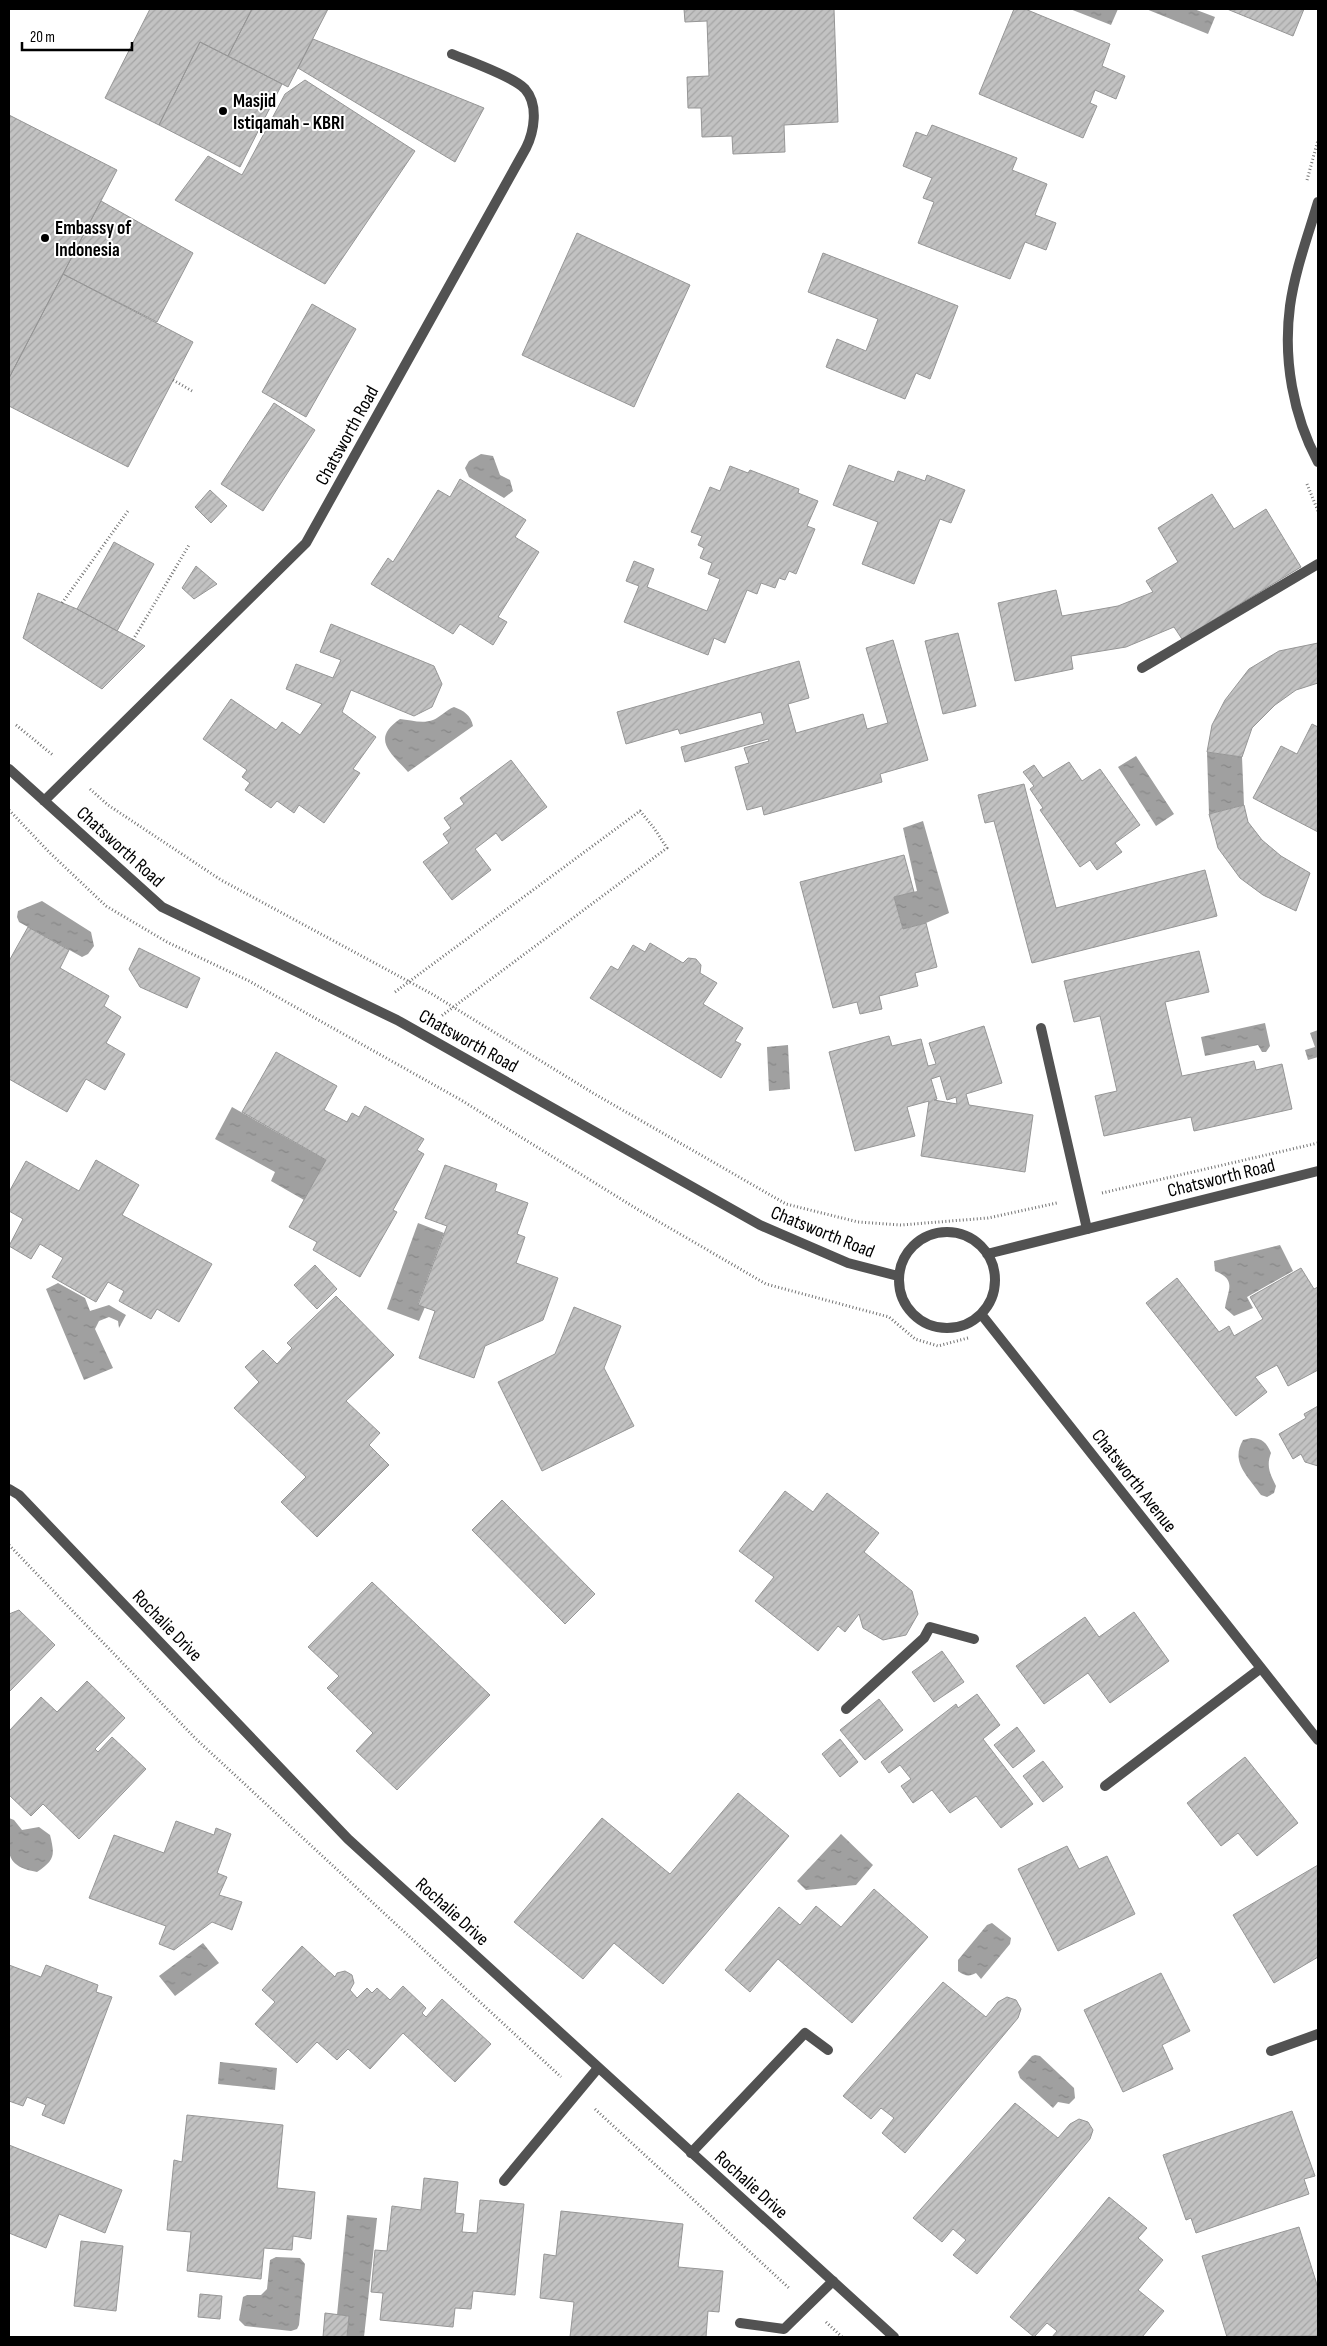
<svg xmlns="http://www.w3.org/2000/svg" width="1327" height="2346" font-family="'Sofia Sans Condensed',sans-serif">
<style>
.water{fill:url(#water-ripples)}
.building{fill:url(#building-hatch);stroke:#969696;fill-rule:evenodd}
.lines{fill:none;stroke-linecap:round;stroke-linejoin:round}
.path{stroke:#747474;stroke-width:3;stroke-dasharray:1 2.5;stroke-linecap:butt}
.lane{stroke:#525252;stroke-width:10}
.street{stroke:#525252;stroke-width:10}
.poi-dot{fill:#000;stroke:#fff;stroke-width:2}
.labels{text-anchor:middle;stroke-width:4;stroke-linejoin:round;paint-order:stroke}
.poi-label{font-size:19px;font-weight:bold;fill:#000;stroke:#fff;text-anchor:start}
.street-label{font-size:19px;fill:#000;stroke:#fff}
</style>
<defs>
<pattern id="water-ripples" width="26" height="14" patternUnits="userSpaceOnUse" patternTransform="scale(1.25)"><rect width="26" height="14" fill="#a0a0a0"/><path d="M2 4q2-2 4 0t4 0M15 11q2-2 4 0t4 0" fill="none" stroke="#888"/></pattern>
<pattern id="building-hatch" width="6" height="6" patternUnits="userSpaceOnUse" patternTransform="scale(1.25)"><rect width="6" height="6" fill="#c2c2c2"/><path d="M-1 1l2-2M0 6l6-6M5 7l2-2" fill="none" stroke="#a5a5a5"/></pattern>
</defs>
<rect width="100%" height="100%" fill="#fff"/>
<path class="water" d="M 1070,9 L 1118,9 L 1111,25 Z
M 1146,9 L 1194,9 L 1215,17 L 1208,34 Z
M 481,454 L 493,456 L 500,475 L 510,480 L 513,491 L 504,498 L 469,477 L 465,468 L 469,461 Z
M 454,707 C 464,711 471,715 473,726 L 408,772 C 390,752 371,739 400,719 C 410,720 423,724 433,720 C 439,718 446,710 454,707 Z
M 1207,752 L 1242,757 L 1244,805 L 1209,814 Z
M 1136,756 L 1174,814 L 1156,826 L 1118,767 Z
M 923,821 L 949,913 L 926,923 L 903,929 L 894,897 L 917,891 L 903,828 Z
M 42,901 L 91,932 L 94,946 L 88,954 L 82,957 L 19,922 L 17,917 L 18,911 Z
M 1265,1023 L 1270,1046 L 1266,1052 L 1262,1052 L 1258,1045 L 1205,1056 L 1201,1037 Z
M 1318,1030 L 1318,1057 L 1308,1060 L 1305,1050 L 1315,1047 L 1310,1033 Z
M 788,1045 L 790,1089 L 769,1091 L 767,1047 Z
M 232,1107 L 326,1160 L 304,1200 L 271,1181 L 275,1172 L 215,1139 Z
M 418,1223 L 444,1233 L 418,1304 L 425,1307 L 419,1321 L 387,1309 Z
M 1280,1245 L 1293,1271 L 1247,1297 L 1253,1308 L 1234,1316 L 1225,1308 C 1228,1289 1237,1280 1215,1271 L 1214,1261 Z
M 58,1283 L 85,1298 L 90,1311 L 109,1305 L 126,1315 L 119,1328 L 118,1321 L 109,1317 L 99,1321 L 95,1329 L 113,1368 L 84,1380 L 46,1289 Z
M 1251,1438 C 1262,1438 1267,1443 1271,1453 C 1266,1466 1270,1474 1276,1486 L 1274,1493 L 1267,1497 L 1261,1495 C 1248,1476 1230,1462 1243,1440 Z
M 9,1818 L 14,1820 L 22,1830 L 39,1827 L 50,1835 C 55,1855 55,1860 37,1872 C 1,1866 9,1848 9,1818 Z
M 841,1834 L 873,1865 L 856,1885 L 806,1890 L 797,1881 Z
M 992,1923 L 1011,1938 L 1010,1944 L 981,1979 L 976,1973 C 969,1977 965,1976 958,1971 L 958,1960 L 987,1925 Z
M 203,1943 L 219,1963 L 175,1996 L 159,1976 Z
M 1035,2055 L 1040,2056 L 1074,2088 L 1075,2098 L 1069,2104 L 1058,2102 L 1053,2108 L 1020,2078 L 1018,2072 L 1032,2056 Z
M 220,2062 L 277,2068 L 275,2090 L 218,2084 Z
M 347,2215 L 377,2218 L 364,2337 L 347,2337 L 349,2316 L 337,2315 Z
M 276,2257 L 300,2258 L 305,2264 L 299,2325 L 297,2329 L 291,2331 L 245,2326 L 239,2320 L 243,2297 L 247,2295 L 261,2295 L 267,2289 L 270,2260 Z"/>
<path class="building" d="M 150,9 L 252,9 L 228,56 L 200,42 L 159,125 L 105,98 Z
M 252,9 L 328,9 L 288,87 L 228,56 Z
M 684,9 L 834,9 L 838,122 L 784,125 L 785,152 L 733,154 L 732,136 L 702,137 L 701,108 L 688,108 L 687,77 L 709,76 L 707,21 L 685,22 Z
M 1014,9 L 1025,9 L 1110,44 L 1102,66 L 1125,76 L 1116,99 L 1095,90 L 1090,103 L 1097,106 L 1083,138 L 979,94 Z
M 1227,9 L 1304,9 L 1293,36 Z
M 313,39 L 484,108 L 455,162 L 298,68 Z
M 200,42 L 282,84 L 240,167 L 159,125 Z
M 305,80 L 415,151 L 325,284 L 175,200 L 208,156 L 242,175 L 285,94 Z
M 9,115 L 117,170 L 9,378 Z
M 932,125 L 1017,158 L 1012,170 L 1047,184 L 1035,215 L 1056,223 L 1046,250 L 1025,242 L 1010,279 L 918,243 L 934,202 L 923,198 L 932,178 L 903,166 L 916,132 L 927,136 Z
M 101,201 L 193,253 L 157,322 L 63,274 Z
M 577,233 L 690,285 L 634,407 L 522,355 Z
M 823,253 L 958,306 L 930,379 L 916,373 L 905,399 L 826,367 L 837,339 L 866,351 L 878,319 L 808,292 Z
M 63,274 L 193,342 L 128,467 L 9,406 L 9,378 Z
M 312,304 L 356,329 L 306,417 L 262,392 Z
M 274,403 L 315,430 L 263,511 L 221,484 Z
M 849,465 L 894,482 L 898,471 L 925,481 L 927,475 L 965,490 L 951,523 L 940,519 L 914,584 L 862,564 L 878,522 L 833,505 Z
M 730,466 L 748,473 L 750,470 L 799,489 L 798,493 L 818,501 L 807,526 L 815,529 L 796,574 L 789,571 L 785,580 L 779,578 L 775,588 L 761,583 L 757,594 L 747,590 L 725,643 L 714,638 L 708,655 L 624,622 L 639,586 L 626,581 L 634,561 L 654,569 L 647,587 L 707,611 L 720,579 L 708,574 L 712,563 L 700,558 L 704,548 L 698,545 L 702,536 L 691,532 L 710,487 L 720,491 Z
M 460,479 L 526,520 L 515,537 L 539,552 L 498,617 L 507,622 L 493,645 L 460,624 L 453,634 L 371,584 L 388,558 L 393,562 L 438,490 L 450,497 Z
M 210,490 L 227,506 L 211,523 L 195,507 Z
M 1212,494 L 1234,529 L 1266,509 L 1301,567 L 1182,639 L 1174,627 L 1126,647 L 1071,656 L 1073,669 L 1015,681 L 998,603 L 1056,590 L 1062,616 L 1118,606 L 1153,592 L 1146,581 L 1178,562 L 1158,528 Z
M 114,542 L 154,564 L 117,631 L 77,609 Z
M 196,566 L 217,584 L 194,599 L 182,588 Z
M 38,593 L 77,609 L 145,646 L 102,689 L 23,638 Z
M 331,624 L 434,666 L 442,684 L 432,707 L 414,716 L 351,690 L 342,712 L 376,737 L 353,769 L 360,773 L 324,823 L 299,805 L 294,813 L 277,801 L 271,808 L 245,790 L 250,783 L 242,777 L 247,770 L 203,739 L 231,699 L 276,730 L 282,722 L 300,735 L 322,704 L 286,689 L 296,664 L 333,678 L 341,660 L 320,652 Z
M 958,633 L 976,706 L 943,714 L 925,641 Z
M 893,640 L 928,760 L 880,774 L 882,782 L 764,815 L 762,806 L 747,810 L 735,767 L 749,763 L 744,748 L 769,741 L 768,739 L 685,762 L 681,747 L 764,724 L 761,712 L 680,734 L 678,729 L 626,744 L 617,712 L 799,661 L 809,698 L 788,704 L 796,733 L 863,714 L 867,729 L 888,723 L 866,648 Z
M 1318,643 L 1318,683 L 1296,690 L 1275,705 L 1252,728 L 1242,757 L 1207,752 L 1212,725 L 1225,700 L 1249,669 L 1279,651 Z
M 1312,724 L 1318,727 L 1318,832 L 1253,798 L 1281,746 L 1297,754 Z
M 511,760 L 547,807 L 502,841 L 496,833 L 475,849 L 491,870 L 452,900 L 423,862 L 449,843 L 443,834 L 451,828 L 444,818 L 464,804 L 460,798 Z
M 1069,762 L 1082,781 L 1100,769 L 1140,825 L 1115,843 L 1122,852 L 1097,870 L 1090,860 L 1080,867 L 1040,810 L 1043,808 L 1030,789 L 1034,786 L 1023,772 L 1034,765 L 1043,778 Z
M 1024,784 L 1056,908 L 1205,870 L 1217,916 L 1032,963 L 994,821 L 985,823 L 978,795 Z
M 1244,805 L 1248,822 L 1262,840 L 1281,856 L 1310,873 L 1296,911 L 1263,895 L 1240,878 L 1218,848 L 1209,814 Z
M 904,855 L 914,892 L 894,897 L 903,929 L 926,923 L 937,967 L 915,973 L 918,986 L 879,996 L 882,1009 L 860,1014 L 857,1002 L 833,1008 L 800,882 Z
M 28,927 L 69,950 L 60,968 L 109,996 L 104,1006 L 121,1017 L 106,1043 L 125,1054 L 105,1090 L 86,1079 L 67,1112 L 9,1079 L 9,961 Z
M 650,943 L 683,963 L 688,958 L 696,959 L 701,965 L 700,973 L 717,983 L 703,1004 L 743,1028 L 735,1041 L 741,1044 L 721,1078 L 590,998 L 611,966 L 618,970 L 633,945 L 645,952 Z
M 139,948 L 200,978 L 187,1008 L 140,987 L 129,969 Z
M 1199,951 L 1209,992 L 1165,1002 L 1182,1076 L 1254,1061 L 1256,1070 L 1282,1064 L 1292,1109 L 1194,1131 L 1191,1117 L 1104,1136 L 1095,1096 L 1117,1091 L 1100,1016 L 1074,1022 L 1064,981 Z
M 984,1026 L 1002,1083 L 966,1094 L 969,1105 L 1033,1115 L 1025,1172 L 921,1156 L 929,1101 L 907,1107 L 915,1136 L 855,1151 L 829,1052 L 889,1036 L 892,1046 L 921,1039 L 928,1066 L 936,1064 L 929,1043 ZM 940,1076 L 947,1100 L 956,1097 L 957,1104 L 934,1100 L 937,1099 L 931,1079 Z
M 276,1052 L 337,1086 L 324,1110 L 347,1122 L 352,1113 L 359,1117 L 365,1106 L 424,1139 L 417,1150 L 424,1154 L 393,1210 L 397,1212 L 360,1277 L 313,1250 L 317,1242 L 289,1227 L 326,1160 L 242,1112 Z
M 96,1160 L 139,1185 L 122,1215 L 212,1264 L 179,1322 L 157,1309 L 151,1319 L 119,1301 L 124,1291 L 108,1282 L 96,1302 L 52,1277 L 63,1258 L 40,1244 L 31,1259 L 9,1246 L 23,1219 L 9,1211 L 9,1192 L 26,1161 L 79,1191 Z
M 445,1165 L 497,1184 L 495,1191 L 528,1203 L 517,1234 L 525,1237 L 516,1263 L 558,1278 L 543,1320 L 485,1346 L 474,1378 L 419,1358 L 435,1311 L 418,1305 L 447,1226 L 425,1218 Z
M 315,1265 L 337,1289 L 317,1309 L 294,1285 Z
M 1301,1268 L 1314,1289 L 1318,1287 L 1318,1370 L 1288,1386 L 1277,1365 L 1255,1377 L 1267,1392 L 1236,1416 L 1146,1303 L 1177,1278 L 1219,1332 L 1229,1326 L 1234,1336 L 1263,1319 L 1250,1297 Z
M 336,1296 L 394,1355 L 346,1401 L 380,1433 L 369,1445 L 389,1465 L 317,1537 L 281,1502 L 306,1477 L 234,1408 L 259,1382 L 245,1367 L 263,1350 L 277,1364 L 292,1348 L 287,1343 Z
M 574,1307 L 621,1326 L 604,1368 L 634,1426 L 542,1471 L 498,1382 L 555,1354 Z
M 1318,1406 L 1318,1466 L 1305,1462 L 1301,1454 L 1293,1459 L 1279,1434 L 1306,1418 L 1304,1414 Z
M 785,1491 L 813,1512 L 827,1493 L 879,1533 L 864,1552 L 912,1591 L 918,1614 L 906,1635 L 883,1640 L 863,1628 L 859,1614 L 845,1632 L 838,1626 L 818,1651 L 755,1601 L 774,1577 L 739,1551 Z
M 502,1500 L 595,1594 L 565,1624 L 472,1530 Z
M 372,1582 L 490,1695 L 397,1790 L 356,1751 L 373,1733 L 327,1688 L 339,1676 L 308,1647 Z
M 19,1610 L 55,1645 L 9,1692 L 9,1614 Z
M 1134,1612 L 1169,1661 L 1110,1703 L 1088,1673 L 1044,1704 L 1016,1666 L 1085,1617 L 1099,1637 Z
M 942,1651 L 964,1682 L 934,1702 L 912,1672 Z
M 87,1681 L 125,1718 L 95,1749 L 98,1752 L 112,1737 L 146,1769 L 79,1839 L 43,1804 L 31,1816 L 9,1795 L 9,1731 L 41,1697 L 57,1712 Z
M 977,1694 L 1000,1725 L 983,1739 L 1033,1804 L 1001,1828 L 976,1796 L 950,1813 L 932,1790 L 913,1803 L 901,1786 L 911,1779 L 900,1765 L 889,1773 L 881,1762 L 956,1704 L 958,1708 Z
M 879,1699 L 903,1730 L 865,1760 L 840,1730 Z
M 1017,1727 L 1035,1751 L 1013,1768 L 994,1745 Z
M 840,1739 L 858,1762 L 840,1777 L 822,1754 Z
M 1245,1757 L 1298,1823 L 1257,1856 L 1238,1833 L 1221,1846 L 1187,1803 Z
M 1043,1761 L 1063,1787 L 1043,1802 L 1023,1776 Z
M 738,1793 L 789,1836 L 663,1984 L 614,1943 L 583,1979 L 514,1922 L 602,1818 L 670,1874 Z
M 176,1821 L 214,1835 L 216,1828 L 231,1834 L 217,1873 L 227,1877 L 219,1895 L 242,1902 L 232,1930 L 212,1922 L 174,1950 L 159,1944 L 166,1926 L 89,1898 L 114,1835 L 164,1853 Z
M 1067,1846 L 1079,1869 L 1107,1856 L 1135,1914 L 1058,1951 L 1018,1869 Z
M 1318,1865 L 1318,1957 L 1274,1983 L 1233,1915 Z
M 874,1889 L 928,1937 L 852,2023 L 778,1959 L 750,1992 L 725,1970 L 779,1907 L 800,1925 L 816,1906 L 841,1927 Z
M 302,1946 L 335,1977 L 337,1973 L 345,1971 L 352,1975 L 354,1983 L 350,1990 L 357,1998 L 367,1988 L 372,1993 L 377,1988 L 390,2000 L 403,1986 L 426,2008 L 422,2013 L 426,2017 L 442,1999 L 491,2044 L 455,2082 L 403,2033 L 370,2069 L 348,2049 L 337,2060 L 317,2042 L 297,2063 L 255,2024 L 275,2002 L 262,1990 Z
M 9,1965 L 41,1977 L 46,1965 L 98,1985 L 96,1992 L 112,1997 L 64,2124 L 42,2115 L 46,2105 L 27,2097 L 23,2106 L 9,2101 Z
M 1161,1973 L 1190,2031 L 1162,2045 L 1173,2069 L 1123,2092 L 1084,2010 Z
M 943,1982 L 986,2017 L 998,2002 L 1007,1997 L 1016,2000 L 1021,2009 L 1018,2018 L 905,2153 L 882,2133 L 894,2118 L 881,2108 L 871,2119 L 843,2096 Z
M 1015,2103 L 1058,2138 L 1070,2124 L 1079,2119 L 1088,2122 L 1093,2130 L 1090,2139 L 977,2274 L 953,2255 L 966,2240 L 953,2229 L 942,2242 L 913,2218 Z
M 1292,2111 L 1315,2176 L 1304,2179 L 1309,2194 L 1196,2233 L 1191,2218 L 1186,2220 L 1163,2155 Z
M 187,2115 L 283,2125 L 277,2188 L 315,2192 L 311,2239 L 293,2236 L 292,2250 L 264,2248 L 261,2279 L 187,2271 L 191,2232 L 167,2230 L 174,2160 L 182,2162 Z
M 9,2145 L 122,2190 L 105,2233 L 59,2214 L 46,2248 L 9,2233 Z
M 424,2178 L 458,2182 L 455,2213 L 464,2214 L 462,2232 L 477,2233 L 480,2200 L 524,2204 L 515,2295 L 473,2291 L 471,2309 L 455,2308 L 453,2327 L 380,2320 L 383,2293 L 371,2292 L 375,2250 L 387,2251 L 392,2206 L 421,2210 Z
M 1109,2197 L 1147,2228 L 1138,2238 L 1163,2260 L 1138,2290 L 1164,2311 L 1142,2337 L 1052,2337 L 1057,2331 L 1047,2323 L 1034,2337 L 1010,2317 Z
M 561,2211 L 683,2224 L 678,2267 L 723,2271 L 719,2312 L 708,2311 L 706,2337 L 570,2337 L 574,2302 L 540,2298 L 544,2254 L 556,2256 Z
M 1299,2227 L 1318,2288 L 1318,2336 L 1227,2337 L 1202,2256 Z
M 81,2241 L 123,2246 L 116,2311 L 74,2306 Z
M 200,2294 L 222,2296 L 220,2319 L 198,2317 Z
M 325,2313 L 349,2316 L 347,2337 L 323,2337 Z"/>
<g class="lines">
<path class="path" d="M 1307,180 L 1318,140
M 173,380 L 192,391
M 1307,484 L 1318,511
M 62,603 L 128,511
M 133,640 L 189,545
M 16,725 L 54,756
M 90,789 L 108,805 L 221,880 L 432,994 L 593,1093 L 786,1204 L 858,1222 L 901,1225 L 988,1218 L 1057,1203
M 9,810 L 49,852 L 106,906 L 167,942 L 249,981 L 461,1100 L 637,1209 L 766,1284 L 889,1317 L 915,1339 L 938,1346 L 968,1338
M 395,992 L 640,811 L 654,828 L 667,848 L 440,1017
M 1102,1193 L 1318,1143
M 9,1545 L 196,1739 L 561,2077
M 595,2109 L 790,2289
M 826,2322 L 842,2337"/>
<path class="lane" d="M 1142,668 L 1318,564
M 1041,1028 L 1087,1229
M 846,1709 L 924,1638 L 930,1627 L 974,1639
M 691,2153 L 805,2033 L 828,2050
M 504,2181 L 598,2068
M 740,2323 L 784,2329 L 833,2281"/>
<path class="street" d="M 1318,202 C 1308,236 1295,270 1290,306 C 1283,359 1293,416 1318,462
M 9,769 L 162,907 L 397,1020 L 760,1225 L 848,1263 L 898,1276
M 44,801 L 306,543 L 526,148 C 534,132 539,105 525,89 C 514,77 469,61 452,54
M899 1280a48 48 0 1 1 96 0a48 48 0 1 1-96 0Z
M 987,1254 L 1318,1171
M 981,1314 L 1318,1740
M 9,1489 L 19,1495 L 348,1839 L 894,2337
M 1105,1786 L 1261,1668
M 1271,2051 L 1318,2034"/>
</g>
<g class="poi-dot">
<circle cx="223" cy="111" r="5"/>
<circle cx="45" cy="238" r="5"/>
</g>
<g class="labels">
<g class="poi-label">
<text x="233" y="107">Masjid<tspan x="233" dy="22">Istiqamah - KBRI</tspan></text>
<text x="55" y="234">Embassy of<tspan x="55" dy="22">Indonesia</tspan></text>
</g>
<g class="street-label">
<text transform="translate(346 435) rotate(-61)" y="7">Chatsworth Road</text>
<text transform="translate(121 846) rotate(42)" y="7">Chatsworth Road</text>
<text transform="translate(469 1040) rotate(29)" y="7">Chatsworth Road</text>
<text transform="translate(1221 1177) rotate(-14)" y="7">Chatsworth Road</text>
<text transform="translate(823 1231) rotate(22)" y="7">Chatsworth Road</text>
<text transform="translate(1135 1480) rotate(52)" y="7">Chatsworth Avenue</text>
<text transform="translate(168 1625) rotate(46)" y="7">Rochalie Drive</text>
<text transform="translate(453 1911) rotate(42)" y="7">Rochalie Drive</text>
<text transform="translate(752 2184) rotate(42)" y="7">Rochalie Drive</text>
</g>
</g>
<rect width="1327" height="2346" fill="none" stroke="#000000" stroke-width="20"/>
<path d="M22 42v8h110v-8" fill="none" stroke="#000000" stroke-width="2.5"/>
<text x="30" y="42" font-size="15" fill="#000000" stroke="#ffffff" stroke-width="4" paint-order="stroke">20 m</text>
</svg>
